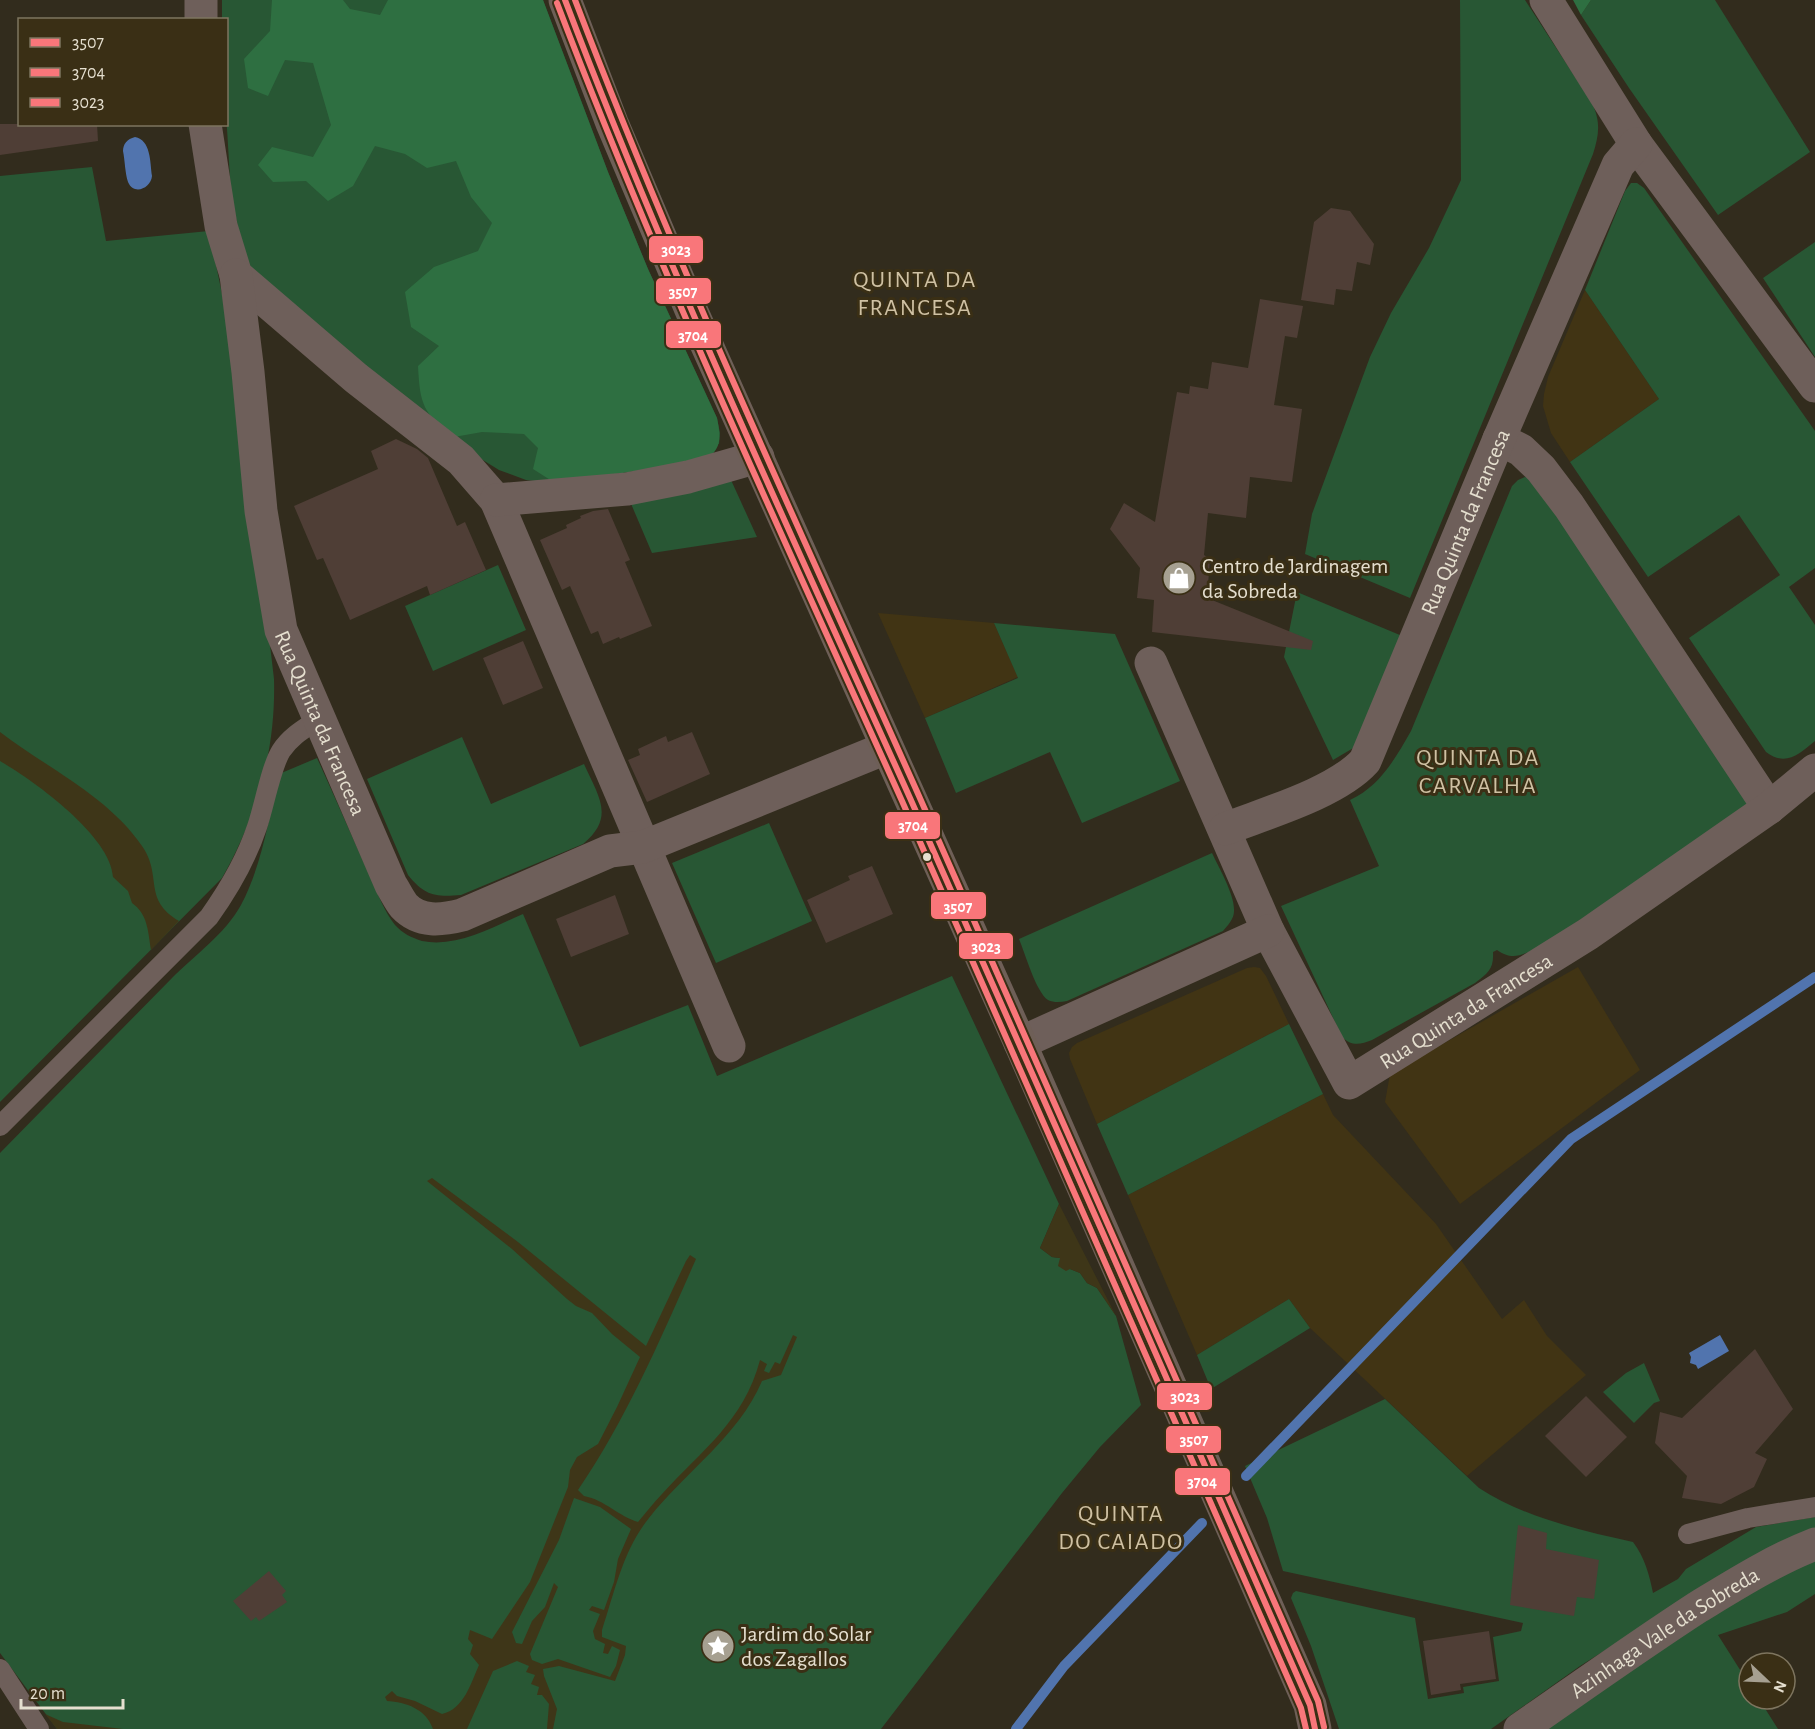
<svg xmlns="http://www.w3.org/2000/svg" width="1815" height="1729" font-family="'Alegreya Sans',sans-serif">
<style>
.built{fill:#413414}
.green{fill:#285734}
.forest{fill:#2e6f41}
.sand{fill:#3e3618;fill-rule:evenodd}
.water{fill:#5174ae}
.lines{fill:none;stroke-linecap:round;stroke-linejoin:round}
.stream{stroke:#5174ae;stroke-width:10}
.building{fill:#4f3e36}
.lane{stroke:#6e5f5a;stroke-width:20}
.street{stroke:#6e5f5a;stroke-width:33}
.primary{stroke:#6e5f57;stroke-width:33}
.bus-1-casing{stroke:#3a2f15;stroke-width:10}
.bus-2-casing{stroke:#3a2f15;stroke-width:10}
.bus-3-casing{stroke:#3a2f15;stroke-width:10}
.bus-1{stroke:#f9767a;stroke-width:6}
.bus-2{stroke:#f9767a;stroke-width:6}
.bus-3{stroke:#f9767a;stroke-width:6}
.bus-dot{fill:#e5dfcf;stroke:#3a2f15;stroke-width:2}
.labels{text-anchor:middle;stroke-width:6;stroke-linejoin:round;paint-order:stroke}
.street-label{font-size:22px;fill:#e5dfcf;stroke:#3a2f15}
.poi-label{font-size:22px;fill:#e5dfcf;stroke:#3a2f15;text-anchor:start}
.neighbourhood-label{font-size:24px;letter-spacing:1.5px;fill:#cfc1a3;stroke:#3a2f15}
.line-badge{stroke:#3a2f15;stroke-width:2}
.badge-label{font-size:16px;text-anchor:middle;font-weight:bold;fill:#fff}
</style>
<rect width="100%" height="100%" fill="#322c1d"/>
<path class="built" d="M 1585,290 L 1659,399 L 1570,462 L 1551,433 L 1543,406 L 1544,394 L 1548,377 Z
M 878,613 L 994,623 L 1018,677 L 925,718 Z
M 1254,967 L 1260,968 L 1266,976 L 1289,1024 L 1097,1124 L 1070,1059 L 1069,1053 L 1072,1047 L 1077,1043 L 1247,968 Z
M 1578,967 L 1640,1070 L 1460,1204 L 1385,1102 L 1390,1074 Z
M 1323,1094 L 1333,1115 L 1436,1224 L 1502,1319 L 1524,1300 L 1547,1336 L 1586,1375 L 1467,1476 L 1310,1328 L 1289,1299 L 1197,1355 L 1128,1195 Z"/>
<path class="green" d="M 222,0 L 543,0 L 608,172 L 648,269 L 717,418 L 720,433 L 719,444 L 555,483 L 526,480 L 499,470 L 478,457 L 256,276 L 244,256 L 231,195 L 226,112 L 226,20 L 222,19 Z
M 1460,0 L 1525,0 L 1592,103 C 1601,122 1599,135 1593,154 L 1410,598 L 1305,554 L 1312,514 L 1370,357 L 1391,313 L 1429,248 L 1461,180 Z
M 1591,0 L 1715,0 L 1810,152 L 1718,215 L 1629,88 L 1581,15 Z
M 92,167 L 106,241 L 209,231 L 238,371 L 274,679 C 276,751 257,816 222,878 L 0,1102 L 0,176 Z
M 1631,183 L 1637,183 L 1644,188 L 1815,431 L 1815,568 L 1789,587 L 1815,625 L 1815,741 C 1799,754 1786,767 1766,752 L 1689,638 L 1780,575 L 1739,515 L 1648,577 L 1570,462 L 1659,399 L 1585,290 L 1625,191 Z
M 1815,242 L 1815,357 L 1763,278 Z
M 1525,477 L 1532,479 L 1750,795 L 1743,815 L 1535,949 C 1520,956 1511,960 1497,950 L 1493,952 C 1494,969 1488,973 1475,983 L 1372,1040 C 1360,1045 1351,1046 1342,1037 L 1281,906 L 1379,866 L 1350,800 C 1380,786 1395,759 1411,731 L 1512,486 L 1518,480 Z
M 731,480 L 757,537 L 652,553 L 629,499 Z
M 498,565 L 526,630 L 433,671 L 405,606 Z
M 1297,592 L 1407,638 L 1355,747 L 1333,760 L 1284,657 Z
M 994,623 L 1115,634 L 1180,781 L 1082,823 L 1050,752 L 956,793 L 925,718 L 1018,678 Z
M 462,737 L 491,804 L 584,764 C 598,796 616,817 583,844 L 461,895 C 435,897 425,896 408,875 L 367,779 Z
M 317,758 C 335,797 352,837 370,876 C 377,892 384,911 395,925 C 402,933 412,938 422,941 C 457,948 493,927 523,914 L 580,1047 L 688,1005 L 717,1076 L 952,976 L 1059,1204 L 1040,1248 L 1052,1257 L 1060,1258 L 1070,1269 L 1080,1273 L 1087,1283 L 1097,1288 L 1116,1316 L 1141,1405 L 1100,1447 L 1062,1493 L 881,1729 L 57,1729 L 0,1653 L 0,1153 C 57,1095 115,1036 172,978 C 195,955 225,934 241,905 C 262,865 269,818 279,774 Z
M 769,823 L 812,921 L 716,963 L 672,863 Z
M 1212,853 C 1219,868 1235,895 1234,911 C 1234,919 1228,925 1223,931 L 1067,1001 C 1061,1002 1054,1003 1048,1000 C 1036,992 1025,953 1019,939 Z
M 1289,1024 L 1323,1094 L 1128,1195 L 1097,1124 Z
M 1289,1299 L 1310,1328 L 1211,1389 L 1197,1355 Z
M 1644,1363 L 1660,1401 L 1654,1403 L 1634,1423 L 1603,1392 L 1626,1373 Z
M 1385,1399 L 1479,1488 C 1523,1517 1583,1531 1633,1542 C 1645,1558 1649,1574 1653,1593 L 1678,1579 L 1686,1569 L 1756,1527 L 1815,1517 L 1815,1530 L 1661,1615 L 1580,1666 L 1491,1729 L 1339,1729 L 1311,1646 L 1291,1598 L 1293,1593 L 1296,1591 L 1415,1618 L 1428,1699 L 1464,1693 L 1463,1687 L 1499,1681 L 1493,1637 L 1521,1631 L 1523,1623 L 1283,1571 L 1267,1518 L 1245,1466 Z
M 1815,1559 L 1815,1594 L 1787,1612 L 1718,1635 L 1749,1684 L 1749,1699 L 1759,1699 L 1778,1729 L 1536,1729 L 1726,1603 Z"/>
<path class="forest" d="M 272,0 L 343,0 L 350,9 L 380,15 L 388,0 L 543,0 L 608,172 L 648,269 L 717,418 C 721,438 722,449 704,461 L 555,483 L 533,469 L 538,448 L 524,434 L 482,432 L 454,437 C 423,413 420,405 418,366 L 439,346 L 411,327 L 405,292 L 434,267 L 478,251 L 492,223 L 471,197 L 456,161 L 427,168 L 405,154 L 375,146 L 353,186 L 328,201 L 306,181 L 273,182 L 258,165 L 272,147 L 313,157 L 331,125 L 313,63 L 285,60 L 268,96 L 248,88 L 244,59 L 270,31 Z
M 1573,0 L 1591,0 L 1581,15 Z"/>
<path class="sand" d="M 0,732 C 47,768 108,796 142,846 C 163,876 142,899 179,921 L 151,950 C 148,932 148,914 132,903 L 128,891 L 113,877 C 111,836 33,780 0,761 Z
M 432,1178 L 518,1242 L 646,1346 L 686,1261 L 690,1255 L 696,1259 C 661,1338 627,1418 578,1490 L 584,1496 C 605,1500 618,1516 638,1522 C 646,1513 653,1503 662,1494 C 702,1450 744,1421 760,1360 L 767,1364 L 764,1371 L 769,1373 L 775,1362 L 780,1364 L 793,1335 L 797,1337 L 781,1375 L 762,1381 C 738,1437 686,1471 649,1518 C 623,1550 615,1591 602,1630 L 602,1637 L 626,1646 L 625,1655 L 615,1681 L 559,1666 L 543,1669 L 544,1676 L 557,1709 L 553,1729 L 547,1729 L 549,1704 L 542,1695 L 537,1695 L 539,1687 L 531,1684 L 535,1675 L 526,1672 L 529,1666 L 517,1661 L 493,1671 L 467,1729 L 433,1729 C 426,1709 406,1702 387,1701 L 385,1697 L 392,1691 L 397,1696 L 415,1701 L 442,1714 C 464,1709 471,1683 479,1665 L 470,1654 L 473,1645 L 468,1639 L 470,1630 L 492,1639 L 530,1582 L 568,1487 L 570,1470 L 577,1457 L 598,1444 L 617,1407 L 640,1357 L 612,1334 L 592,1313 L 576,1306 L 567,1299 L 512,1249 L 427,1181 ZM 574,1498 L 600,1507 L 631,1529 L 618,1559 L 614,1582 L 604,1610 L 592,1606 L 589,1610 L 600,1614 L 593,1631 L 595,1639 L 605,1644 L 603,1653 L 608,1654 L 612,1646 L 620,1650 L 616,1666 L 610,1677 L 558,1659 L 542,1664 L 532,1660 L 530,1654 L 558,1587 L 554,1583 L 545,1607 L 532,1621 L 522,1644 L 516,1643 L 512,1632 L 559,1540 Z
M 1059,1204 L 1116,1316 L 1097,1288 L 1087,1283 L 1080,1273 L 1070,1269 L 1066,1271 L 1058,1266 L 1060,1258 L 1052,1257 L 1040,1248 Z
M 45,1714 L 63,1722 L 123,1729 L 57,1729 Z"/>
<path class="water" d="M 135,137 C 151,140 150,162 152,176 C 151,188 134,196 128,182 C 125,173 125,161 123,151 C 123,144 127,139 135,137 Z
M 1720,1335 L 1729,1351 L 1698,1369 L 1696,1365 L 1690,1363 L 1691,1357 L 1689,1353 Z"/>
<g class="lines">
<path class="stream" d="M 1246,1476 L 1571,1139 L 1815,977
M 1016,1729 L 1064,1666 L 1202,1523"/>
</g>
<path class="building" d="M 0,124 L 97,124 L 98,141 L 0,155 Z
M 1331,208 L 1350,211 L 1374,244 L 1370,265 L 1357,262 L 1352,291 L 1336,289 L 1334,305 L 1301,300 L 1314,222 Z
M 1260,299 L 1303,306 L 1297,338 L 1285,336 L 1274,405 L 1302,409 L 1292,482 L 1250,477 L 1246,518 L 1208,513 L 1204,555 L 1210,559 L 1207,598 L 1313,641 L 1311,650 L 1152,632 L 1154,600 L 1137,598 L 1140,568 L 1110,529 L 1124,503 L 1155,522 L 1177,392 L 1189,394 L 1190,386 L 1208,389 L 1212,362 L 1248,368 Z
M 396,439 L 417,449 L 428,458 L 457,526 L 465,522 L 486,570 L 430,595 L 427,586 L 350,620 L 323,558 L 317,560 L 294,506 L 378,469 L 371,451 Z
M 608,509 L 630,560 L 625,562 L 652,626 L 620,639 L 619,637 L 603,644 L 598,631 L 591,634 L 570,586 L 562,590 L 540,540 L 567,528 L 566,525 L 581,518 L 580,516 L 593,511 Z
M 523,641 L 543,688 L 503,705 L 483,658 Z
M 692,732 L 710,774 L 647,802 L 628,760 L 640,755 L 638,749 L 666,736 L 668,742 Z
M 872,866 L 893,914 L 826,943 L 807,900 L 850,880 L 848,876 Z
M 615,895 L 629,934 L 571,957 L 556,919 Z
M 1755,1349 L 1793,1409 L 1755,1453 L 1767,1459 L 1754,1487 L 1721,1504 L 1682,1498 L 1687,1476 L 1655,1443 L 1660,1412 L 1682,1418 Z
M 1586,1396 L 1627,1437 L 1586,1477 L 1545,1436 Z
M 1518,1525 L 1547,1533 L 1546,1549 L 1599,1560 L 1594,1599 L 1577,1597 L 1574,1616 L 1510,1605 Z
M 269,1571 L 286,1591 L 282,1595 L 287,1602 L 259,1621 L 256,1617 L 251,1621 L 233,1601 Z
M 1489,1631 L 1496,1679 L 1460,1684 L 1461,1690 L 1431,1695 L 1423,1641 Z"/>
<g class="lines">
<path class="lane" d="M 0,1126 L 209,917 C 229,889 246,860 257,827 C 264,807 271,767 281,751 C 291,736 304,729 319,719
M 1688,1534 L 1748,1518 L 1815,1507
M 0,1669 L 39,1729"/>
<g class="street">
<path d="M 1546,0 L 1636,144 L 1815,386"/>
<path d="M 201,20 L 201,0"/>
<path d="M 205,124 L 221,226 L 236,275 L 356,378 L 461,460 L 496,500 L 729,1046"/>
<path id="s1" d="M 236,275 L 248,372 L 261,511 L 281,630 L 391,885 C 395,891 399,900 404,906 C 420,923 442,920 462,915 L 610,851 L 643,847 L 886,748"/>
<path d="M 1499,439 L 1521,450 L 1541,469 L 1569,506 L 1769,808"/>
<path d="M 496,500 L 627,489 L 688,477 L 758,457"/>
<path id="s2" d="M 1151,663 L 1268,931 L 1349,1083 L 1588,934 L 1769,808 L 1815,770"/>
<path id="s3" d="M 1225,829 C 1266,813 1336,793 1365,761 L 1499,439 L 1618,165 L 1636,144"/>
<path d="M 1020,1043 L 1268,931"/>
<path id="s4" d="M 1520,1729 C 1579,1688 1638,1646 1698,1607 C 1736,1584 1774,1560 1815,1544"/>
</g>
<path class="primary" d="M 565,0 L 612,123 L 692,312 L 1020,1043 L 1310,1705 L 1315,1729"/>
<g class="bus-1-casing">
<path id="bus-1" d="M 565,0 C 668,271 791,534 910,798 C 1045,1100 1177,1402 1310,1705 L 1315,1729"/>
</g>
<g class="bus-2-casing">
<path id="bus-2" d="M 557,3 C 660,274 783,537 902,801 C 1037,1102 1169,1405 1301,1708 L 1306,1729"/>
</g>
<g class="bus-3-casing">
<path id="bus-3" d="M 575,0 C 678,270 801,532 919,796 C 1054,1097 1186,1399 1318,1701 L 1324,1727"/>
</g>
<use href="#bus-1" class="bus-1"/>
<use href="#bus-2" class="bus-2"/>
<use href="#bus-3" class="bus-3"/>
</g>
<defs>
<g id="shop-disc" transform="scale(1.725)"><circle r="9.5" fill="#a6a091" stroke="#3a2f15"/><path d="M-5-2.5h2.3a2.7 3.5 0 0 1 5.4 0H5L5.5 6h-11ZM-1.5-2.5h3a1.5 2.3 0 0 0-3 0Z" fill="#fff"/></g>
<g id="sight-disc" transform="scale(1.725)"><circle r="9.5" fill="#a6a091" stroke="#3a2f15"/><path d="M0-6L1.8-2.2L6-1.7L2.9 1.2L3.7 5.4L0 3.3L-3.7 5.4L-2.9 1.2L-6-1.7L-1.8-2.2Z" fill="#fff"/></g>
</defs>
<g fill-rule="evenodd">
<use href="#shop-disc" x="1179" y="578"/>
<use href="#sight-disc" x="718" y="1646"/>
</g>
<circle class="bus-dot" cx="927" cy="857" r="5"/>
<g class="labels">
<g class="street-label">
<text dy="8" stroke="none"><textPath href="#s3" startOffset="416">Rua Quinta da Francesa</textPath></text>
<text dy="8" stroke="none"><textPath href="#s1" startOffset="459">Rua Quinta da Francesa</textPath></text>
<text dy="8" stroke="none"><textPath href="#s2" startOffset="602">Rua Quinta da Francesa</textPath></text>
<text dy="8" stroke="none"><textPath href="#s4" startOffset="174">Azinhaga Vale da Sobreda</textPath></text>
</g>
<g class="poi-label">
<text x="1202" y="573">Centro de Jardinagem<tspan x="1202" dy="25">da Sobreda</tspan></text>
<text x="741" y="1641">Jardim do Solar<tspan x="741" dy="25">dos Zagallos</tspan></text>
</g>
<g class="neighbourhood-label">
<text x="915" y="287">QUINTA DA<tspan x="915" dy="28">FRANCESA</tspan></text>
<text x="1478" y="765">QUINTA DA<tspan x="1478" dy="28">CARVALHA</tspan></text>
<text x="1121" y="1521">QUINTA<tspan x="1121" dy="28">DO CAIADO</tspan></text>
</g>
</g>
<g class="line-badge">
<rect x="648" y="235" width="56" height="29" rx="6" fill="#f9767a"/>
<rect x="655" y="277" width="57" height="28" rx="6" fill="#f9767a"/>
<rect x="665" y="320" width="57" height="29" rx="6" fill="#f9767a"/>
<rect x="884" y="811" width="57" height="29" rx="6" fill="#f9767a"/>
<rect x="930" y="891" width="57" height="29" rx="6" fill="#f9767a"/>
<rect x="958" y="932" width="56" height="28" rx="6" fill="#f9767a"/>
<rect x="1156" y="1382" width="57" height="29" rx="6" fill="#f9767a"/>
<rect x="1165" y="1425" width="57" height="29" rx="6" fill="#f9767a"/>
<rect x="1174" y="1467" width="57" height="29" rx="6" fill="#f9767a"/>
</g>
<g class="badge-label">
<text x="676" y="255">3023</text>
<text x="683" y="297">3507</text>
<text x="693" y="341">3704</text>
<text x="913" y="831">3704</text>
<text x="958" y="912">3507</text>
<text x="986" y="952">3023</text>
<text x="1185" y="1402">3023</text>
<text x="1194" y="1445">3507</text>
<text x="1202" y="1487">3704</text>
</g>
<rect x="18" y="18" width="210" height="108" fill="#3a2f15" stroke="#7e755f" stroke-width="1.5"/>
<rect x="30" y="38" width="30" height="9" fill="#f9767a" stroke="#7e755f" stroke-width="1.5"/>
<text x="72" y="48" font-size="18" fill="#e5dfcf">3507</text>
<rect x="30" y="68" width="30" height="9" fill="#f9767a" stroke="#7e755f" stroke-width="1.5"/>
<text x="72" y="78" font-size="18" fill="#e5dfcf">3704</text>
<rect x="30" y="98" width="30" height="9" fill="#f9767a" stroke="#7e755f" stroke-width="1.5"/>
<text x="72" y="108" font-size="18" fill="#e5dfcf">3023</text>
<g transform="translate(1767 1681) rotate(113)"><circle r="28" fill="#3a2f15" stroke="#7e755f" stroke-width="1.5"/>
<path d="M0-4.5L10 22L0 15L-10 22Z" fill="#a6a091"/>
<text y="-9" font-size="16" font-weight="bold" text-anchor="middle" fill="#e5dfcf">N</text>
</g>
<path d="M21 1699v9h102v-9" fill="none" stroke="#e5dfcf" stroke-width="3"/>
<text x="30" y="1699" font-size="18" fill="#e5dfcf" stroke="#3a2f15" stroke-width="4.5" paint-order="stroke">20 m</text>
</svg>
